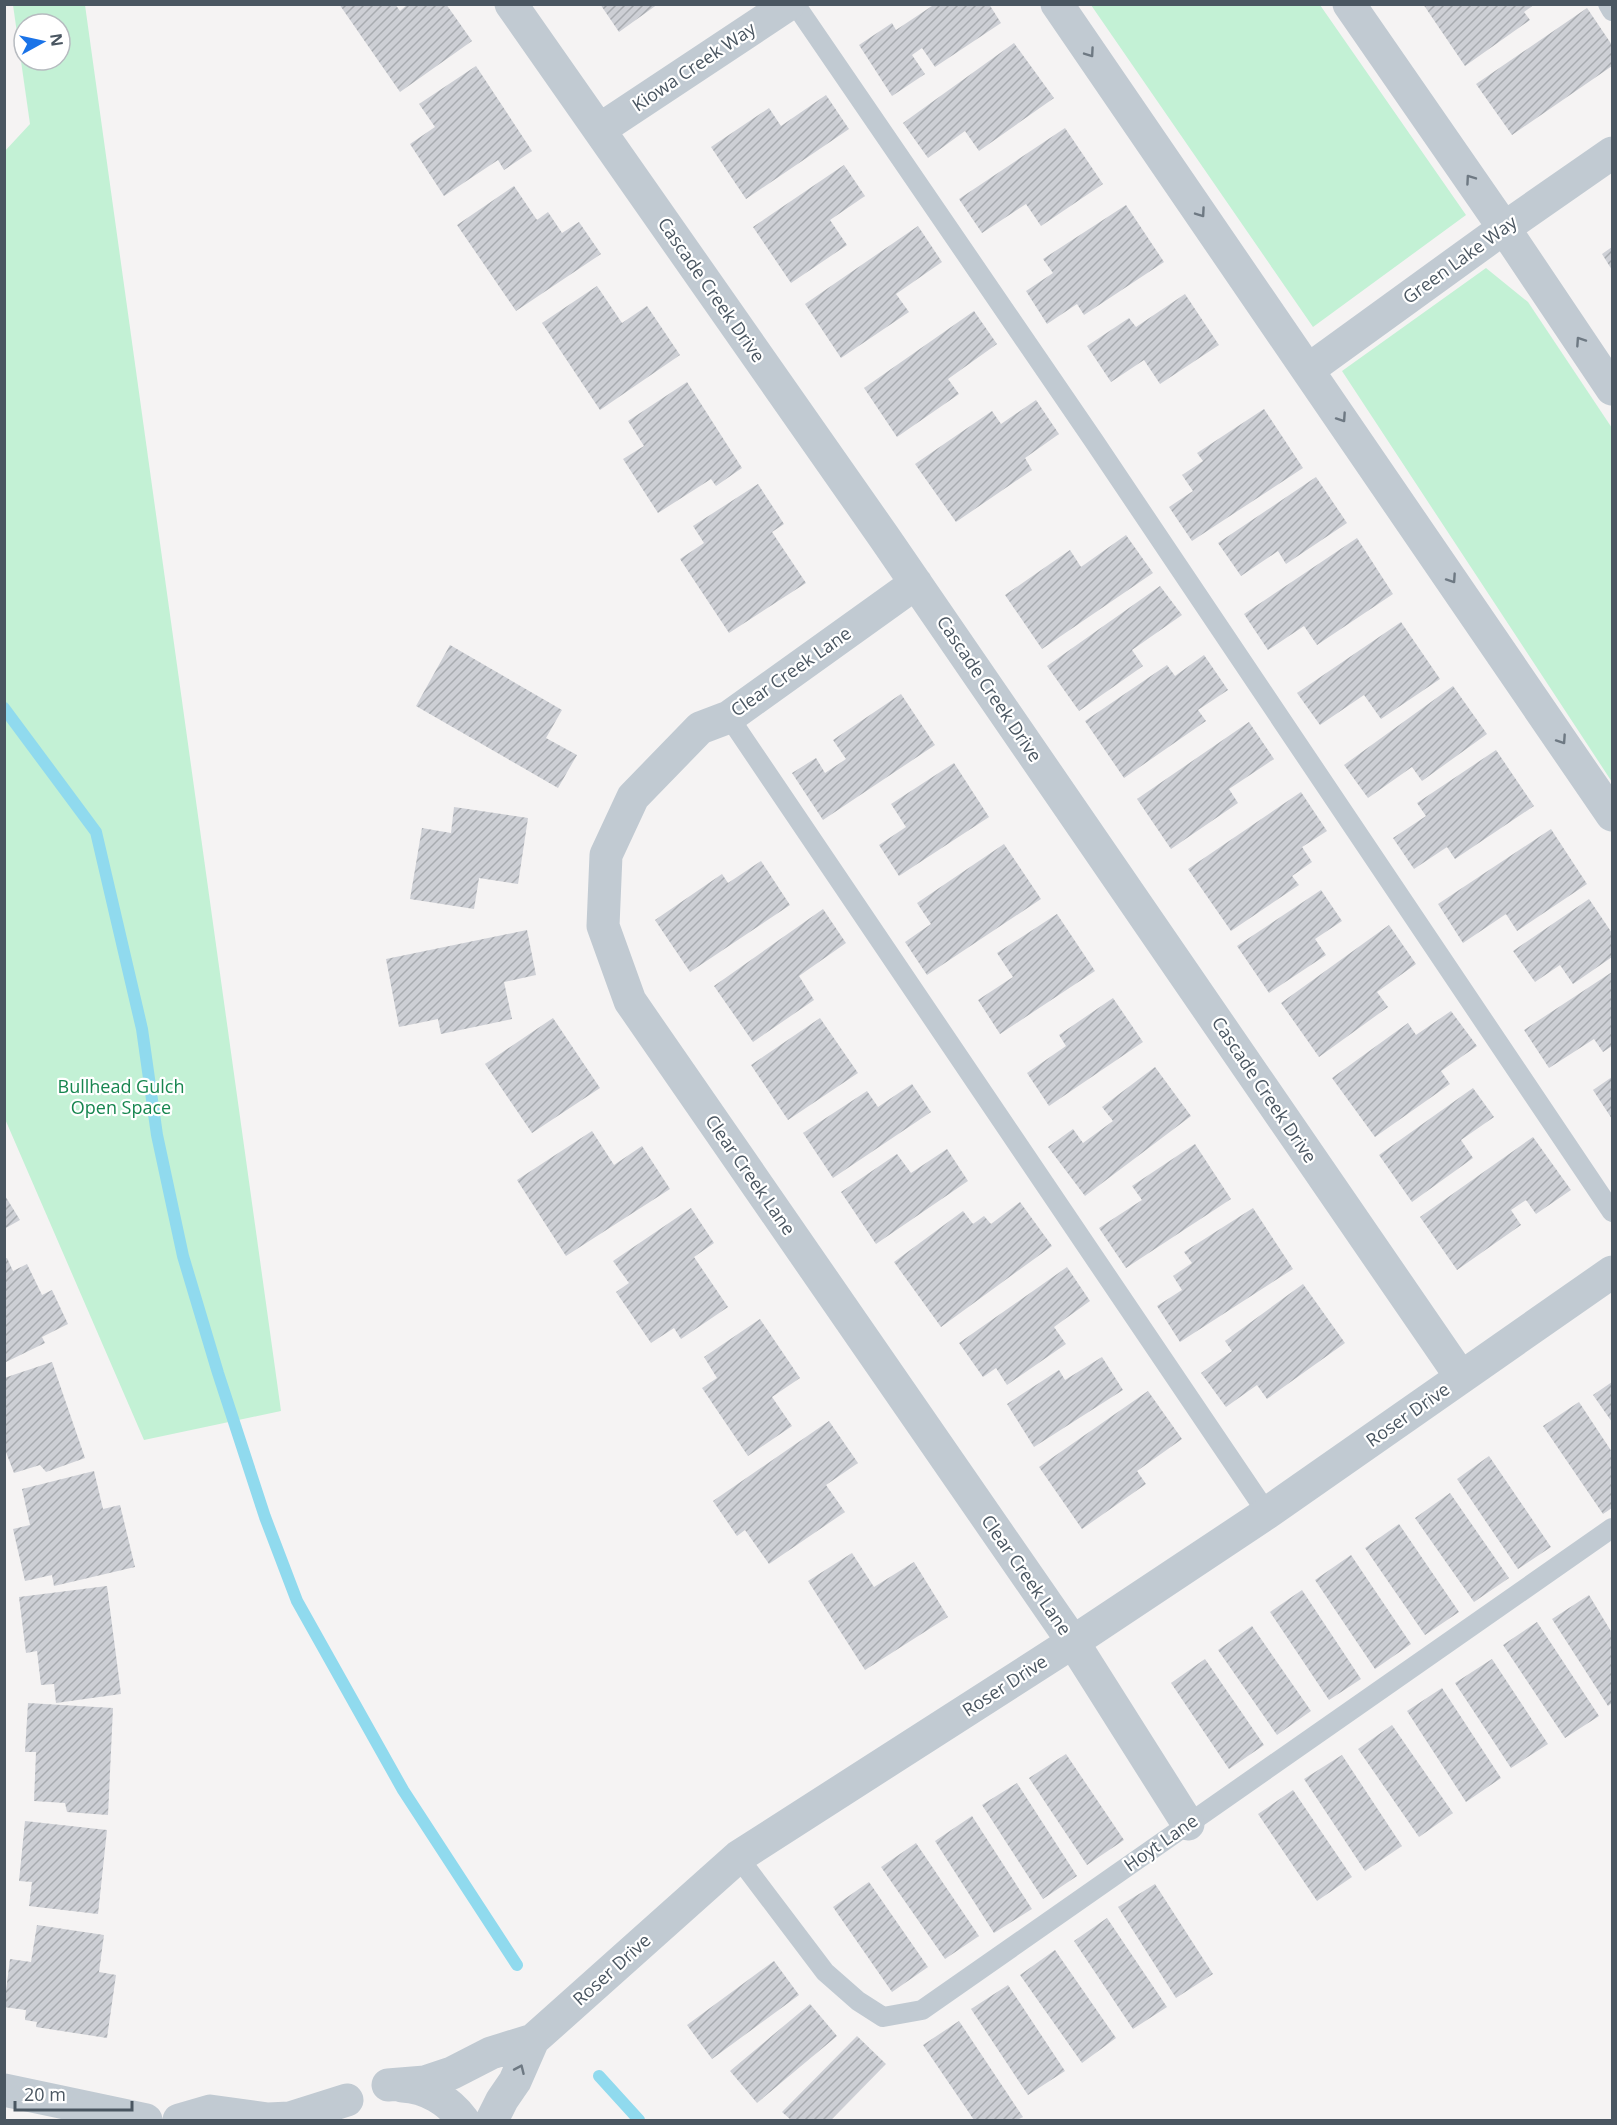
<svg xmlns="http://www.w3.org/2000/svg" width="1617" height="2125" font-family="'Open Sans',sans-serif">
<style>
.park{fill:#c3f1d5;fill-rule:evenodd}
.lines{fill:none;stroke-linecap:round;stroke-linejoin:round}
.stream{stroke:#90daee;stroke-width:12}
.building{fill:url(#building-hatch)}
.lane{stroke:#c1cad2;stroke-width:20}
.street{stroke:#c1cad2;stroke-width:33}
.oneway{stroke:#6e7983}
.labels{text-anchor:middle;stroke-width:4.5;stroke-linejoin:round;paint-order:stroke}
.street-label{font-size:18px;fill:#4a5661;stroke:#fff}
.park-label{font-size:18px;fill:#17864f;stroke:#fff}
</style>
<defs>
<pattern id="building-hatch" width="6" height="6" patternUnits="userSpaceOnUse" patternTransform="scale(1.5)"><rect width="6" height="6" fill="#cdcfd5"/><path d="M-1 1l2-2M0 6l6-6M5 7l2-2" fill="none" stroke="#a8abb0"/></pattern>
</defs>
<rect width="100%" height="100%" fill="#f5f3f3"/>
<path class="park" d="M 13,5 L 85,5 L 281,1411 L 144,1440 L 5,1119 L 4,152 L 30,124 ZM 24,24 L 60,24 L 60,60 L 24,60 Z
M 1091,5 L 1320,5 L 1466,215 L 1313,327 Z
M 1486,268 L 1528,302 L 1612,428 L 1612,782 L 1342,371 Z"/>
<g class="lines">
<path class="stream" d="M 4,708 L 96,832 L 142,1029 L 157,1135 L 183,1256 L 218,1373 L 265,1517 L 297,1601 L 403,1790 L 517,1965
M 599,2076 L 639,2120"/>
</g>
<path class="building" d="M 339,4 L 395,4 L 400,11 L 408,4 L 446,4 L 472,41 L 400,92 Z
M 600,4 L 658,4 L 619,32 Z
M 935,4 L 989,4 L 1001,23 L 935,67 L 922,48 L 912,55 L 925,74 L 892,96 L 859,45 L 892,23 L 896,30 Z
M 1423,4 L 1535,4 L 1524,12 L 1530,20 L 1465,66 Z
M 1587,8 L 1612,45 L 1612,66 L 1512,135 L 1476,84 Z
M 1014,43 L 1054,98 L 979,151 L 965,131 L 928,158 L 903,123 Z
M 476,66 L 532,151 L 504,170 L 498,160 L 444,196 L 410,144 L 435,127 L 419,104 Z
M 826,95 L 849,129 L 746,199 L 711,147 L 769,108 L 781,126 Z
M 1065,128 L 1103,184 L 1041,226 L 1026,204 L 982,233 L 959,199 Z
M 844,165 L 865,196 L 830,220 L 847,245 L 791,283 L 753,227 Z
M 514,186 L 537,220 L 548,212 L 562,233 L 579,222 L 601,254 L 516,311 L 457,225 Z
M 1126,205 L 1164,262 L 1084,315 L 1077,304 L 1047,324 L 1026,291 L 1053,273 L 1043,259 Z
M 918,226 L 942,262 L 896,294 L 909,312 L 841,358 L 805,304 Z
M 1612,247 L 1612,270 L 1602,254 Z
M 597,286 L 622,323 L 647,306 L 680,355 L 600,410 L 542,323 Z
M 1185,294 L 1219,345 L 1160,384 L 1144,360 L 1111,382 L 1087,346 L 1129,318 L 1136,327 Z
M 974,311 L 997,344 L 948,379 L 959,394 L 897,437 L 864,388 Z
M 687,382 L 742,468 L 716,486 L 711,479 L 658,513 L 623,459 L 644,446 L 628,421 Z
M 1036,400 L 1059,434 L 1025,458 L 1032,470 L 956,522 L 915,464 L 992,411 L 1001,424 Z
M 1264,409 L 1303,468 L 1192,541 L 1169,507 L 1193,491 L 1182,475 L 1203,461 L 1197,453 Z
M 1316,477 L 1347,523 L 1286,564 L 1278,551 L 1241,576 L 1218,543 Z
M 758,484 L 784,524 L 772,532 L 806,583 L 729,633 L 680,559 L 704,543 L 693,526 Z
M 1126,535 L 1153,573 L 1042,649 L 1005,595 L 1070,550 L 1081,567 Z
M 1357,538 L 1393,594 L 1317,645 L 1304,626 L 1268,650 L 1244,614 Z
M 1160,586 L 1182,615 L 1132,650 L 1143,666 L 1079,711 L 1047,666 Z
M 1401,622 L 1440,679 L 1381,719 L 1364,695 L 1320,725 L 1297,693 Z
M 450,645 L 562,710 L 546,738 L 577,755 L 558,788 L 416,706 Z
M 1204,655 L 1228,690 L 1198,710 L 1206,721 L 1124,778 L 1085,721 L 1167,665 L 1175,676 Z
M 1453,686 L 1487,734 L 1422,781 L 1412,767 L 1368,798 L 1344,765 Z
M 901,694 L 935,745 L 823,820 L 792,773 L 816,758 L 825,773 L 846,759 L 833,740 Z
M 1249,722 L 1274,759 L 1229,789 L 1238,803 L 1171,849 L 1137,799 Z
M 1496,750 L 1534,806 L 1455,859 L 1447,847 L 1414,869 L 1393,838 L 1426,816 L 1417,803 Z
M 954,763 L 989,817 L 899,876 L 879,845 L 906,827 L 891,804 Z
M 1301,792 L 1327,831 L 1302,847 L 1312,862 L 1292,876 L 1299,885 L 1231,931 L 1188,869 Z
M 454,807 L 528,818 L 518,884 L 479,878 L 474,909 L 410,899 L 422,828 L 451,833 Z
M 1551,829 L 1587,884 L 1517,931 L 1506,914 L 1463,943 L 1438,904 Z
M 1004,844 L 1041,899 L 927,975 L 905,942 L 931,924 L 917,903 Z
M 761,861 L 790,905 L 690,972 L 655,920 L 722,874 L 728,883 Z
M 1321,890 L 1342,921 L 1315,939 L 1326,955 L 1269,993 L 1237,946 Z
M 1589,899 L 1612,933 L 1612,957 L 1573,984 L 1560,965 L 1535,982 L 1513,951 Z
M 823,909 L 846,943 L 799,976 L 814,1000 L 753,1042 L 714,986 Z
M 1057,914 L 1095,971 L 1000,1034 L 978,1000 L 1013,977 L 997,953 Z
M 1389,925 L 1416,964 L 1377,992 L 1388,1007 L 1319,1057 L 1281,1003 Z
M 527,930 L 536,975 L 504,982 L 512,1019 L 441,1034 L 438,1019 L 399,1027 L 386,959 Z
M 1612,972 L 1612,1046 L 1603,1052 L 1594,1039 L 1549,1068 L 1524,1030 Z
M 1113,998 L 1143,1042 L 1049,1106 L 1027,1073 L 1066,1046 L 1059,1035 Z
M 1451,1011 L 1477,1046 L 1441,1071 L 1450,1084 L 1375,1137 L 1332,1078 L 1408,1023 L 1416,1035 Z
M 553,1018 L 600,1088 L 532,1133 L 485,1064 Z
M 820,1018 L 858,1073 L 788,1120 L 751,1065 Z
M 1155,1067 L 1191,1116 L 1085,1196 L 1048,1147 L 1073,1129 L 1083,1143 L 1113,1121 L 1102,1107 Z
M 1612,1077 L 1612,1119 L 1593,1090 Z
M 912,1084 L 931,1112 L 833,1178 L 803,1133 L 867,1091 L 878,1107 Z
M 1473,1088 L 1494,1117 L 1461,1140 L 1473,1158 L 1412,1202 L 1379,1155 Z
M 592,1131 L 614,1165 L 642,1146 L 670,1189 L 566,1256 L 517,1180 Z
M 1533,1137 L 1571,1190 L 1536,1214 L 1526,1200 L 1511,1210 L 1521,1225 L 1457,1270 L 1420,1217 Z
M 1195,1144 L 1231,1199 L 1126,1268 L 1099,1228 L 1142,1200 L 1132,1186 Z
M 947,1149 L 968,1181 L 876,1244 L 841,1192 L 897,1154 L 911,1173 Z
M 4,1194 L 20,1220 L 4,1229 Z
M 1020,1202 L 1052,1246 L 941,1327 L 894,1262 L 963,1211 L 973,1224 L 984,1216 L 991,1224 Z
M 691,1208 L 714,1243 L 694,1257 L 728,1307 L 681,1339 L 674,1328 L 651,1343 L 616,1292 L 629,1283 L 613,1261 Z
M 1253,1208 L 1293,1269 L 1180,1342 L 1157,1306 L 1182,1290 L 1173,1276 L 1192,1263 L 1184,1252 Z
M 7,1258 L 13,1271 L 27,1264 L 42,1295 L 52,1290 L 68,1324 L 42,1337 L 45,1343 L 4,1363 L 4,1259 Z
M 1067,1267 L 1090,1301 L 1054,1327 L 1066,1344 L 1007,1385 L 996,1368 L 983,1377 L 959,1343 Z
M 1303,1284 L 1345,1343 L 1267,1399 L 1257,1385 L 1226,1407 L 1201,1373 L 1232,1351 L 1225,1341 Z
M 760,1319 L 800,1378 L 772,1397 L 792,1426 L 748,1456 L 702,1388 L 717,1378 L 704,1357 Z
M 1102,1357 L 1123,1390 L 1034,1447 L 1007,1404 L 1059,1370 L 1065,1380 Z
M 52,1362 L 85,1458 L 46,1472 L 40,1465 L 14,1473 L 4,1447 L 4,1378 Z
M 1612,1382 L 1612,1422 L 1593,1395 Z
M 1148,1391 L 1182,1439 L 1137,1471 L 1146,1484 L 1082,1529 L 1039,1467 Z
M 1579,1402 L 1612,1452 L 1612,1508 L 1603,1514 L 1543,1426 Z
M 829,1421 L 858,1463 L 826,1485 L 845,1512 L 769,1564 L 745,1530 L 737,1536 L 713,1501 Z
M 1489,1456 L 1551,1547 L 1518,1569 L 1457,1479 Z
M 94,1471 L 103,1509 L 120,1505 L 135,1567 L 54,1586 L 52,1575 L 25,1581 L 13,1529 L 30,1525 L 22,1489 Z
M 1450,1493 L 1509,1578 L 1474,1602 L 1415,1518 Z
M 1399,1524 L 1459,1612 L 1425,1635 L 1365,1548 Z
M 852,1553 L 874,1587 L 914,1562 L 948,1617 L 865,1670 L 808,1581 Z
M 1351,1555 L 1411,1644 L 1375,1669 L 1315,1580 Z
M 107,1586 L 121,1694 L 56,1703 L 54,1684 L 41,1685 L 37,1651 L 26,1653 L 19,1597 Z
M 1302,1590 L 1361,1679 L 1329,1700 L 1270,1612 Z
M 1589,1595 L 1612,1633 L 1612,1703 L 1608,1706 L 1552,1619 Z
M 1537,1622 L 1599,1716 L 1565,1738 L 1503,1645 Z
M 1252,1626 L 1311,1711 L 1277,1735 L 1218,1650 Z
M 1205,1659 L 1264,1745 L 1229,1769 L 1171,1683 Z
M 1492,1659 L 1548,1744 L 1511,1768 L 1455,1683 Z
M 1442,1688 L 1501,1778 L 1466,1802 L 1407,1711 Z
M 28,1703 L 113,1708 L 108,1815 L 67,1812 L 65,1803 L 34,1801 L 36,1752 L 25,1752 Z
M 1392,1725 L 1453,1813 L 1419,1837 L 1358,1749 Z
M 1066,1754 L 1124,1840 L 1087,1865 L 1029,1778 Z
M 1342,1755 L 1402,1846 L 1365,1871 L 1304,1779 Z
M 1017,1783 L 1077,1876 L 1043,1899 L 982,1805 Z
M 1293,1790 L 1352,1877 L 1317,1901 L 1258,1814 Z
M 972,1816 L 1032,1909 L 994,1933 L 935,1841 Z
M 25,1821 L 107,1830 L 98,1914 L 29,1906 L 32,1882 L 19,1881 Z
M 916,1843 L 979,1936 L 945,1959 L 881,1867 Z
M 869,1882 L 928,1967 L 892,1992 L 833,1907 Z
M 1155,1884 L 1213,1974 L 1176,1998 L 1118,1907 Z
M 1107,1918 L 1167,2007 L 1133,2029 L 1074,1941 Z
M 37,1925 L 104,1935 L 99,1972 L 116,1975 L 107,2038 L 36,2027 L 37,2022 L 25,2020 L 26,2010 L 4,2007 L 10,1959 L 31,1962 Z
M 1055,1950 L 1116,2038 L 1082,2063 L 1020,1975 Z
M 774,1961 L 799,1995 L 712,2059 L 687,2025 Z
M 1008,1985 L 1065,2071 L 1028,2095 L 971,2009 Z
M 810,2004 L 837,2036 L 757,2103 L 730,2071 Z
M 959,2021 L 1023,2117 L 1017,2120 L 974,2120 L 923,2045 Z
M 857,2036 L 886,2064 L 831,2120 L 791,2120 L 782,2112 Z"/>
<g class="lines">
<path class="lane" d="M 795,4 L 1094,441 L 1612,1212
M 1608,4 L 1612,11
M 729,717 L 1267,1513
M 738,1857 L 825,1972 L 858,2001 L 883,2017 L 922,2010 L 1612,1528"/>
<path class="street" d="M 511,4 L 884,537 L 1461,1377
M 1057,4 L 1612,815
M 1349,4 L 1504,228 L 1612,389
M 599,130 L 789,4
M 1308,370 L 1504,228 L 1612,153
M 916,583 L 729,717 L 700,728 L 633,797 L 606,855 L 603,926 L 630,1001 L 1073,1642 L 1188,1824
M 533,2040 L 738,1857 L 1073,1642 L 1267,1513 L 1612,1272
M 388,2085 L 425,2082 L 452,2073 L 491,2053 L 533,2040 L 515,2081 L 502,2100 L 492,2120
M 402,2086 C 427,2087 449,2101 463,2120
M 4,2090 L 146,2120
M 179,2120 L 210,2111 L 268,2119 L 290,2118 L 347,2100"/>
</g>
<defs><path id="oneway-chevron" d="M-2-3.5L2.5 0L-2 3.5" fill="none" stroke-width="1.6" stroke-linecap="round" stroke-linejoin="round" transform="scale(1.5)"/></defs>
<g class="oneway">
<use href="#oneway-chevron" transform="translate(1090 53) rotate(55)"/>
<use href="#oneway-chevron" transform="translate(1470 179) rotate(-125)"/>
<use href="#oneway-chevron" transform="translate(1201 213) rotate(55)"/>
<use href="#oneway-chevron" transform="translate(1580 341) rotate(-124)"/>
<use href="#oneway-chevron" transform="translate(1342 418) rotate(56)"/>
<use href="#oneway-chevron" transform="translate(1452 579) rotate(56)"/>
<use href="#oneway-chevron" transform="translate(1562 740) rotate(56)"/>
<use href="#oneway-chevron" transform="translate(520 2069) rotate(-66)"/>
</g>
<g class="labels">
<g class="street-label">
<text transform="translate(694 67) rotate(-34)" y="6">Kiowa Creek Way</text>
<text transform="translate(1460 260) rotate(-36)" y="6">Green Lake Way</text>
<text transform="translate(711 290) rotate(55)" y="6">Cascade Creek Drive</text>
<text transform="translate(791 672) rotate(-35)" y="6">Clear Creek Lane</text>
<text transform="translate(989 689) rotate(56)" y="6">Cascade Creek Drive</text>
<text transform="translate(1264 1090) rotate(56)" y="6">Cascade Creek Drive</text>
<text transform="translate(750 1175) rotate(55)" y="6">Clear Creek Lane</text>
<text transform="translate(1408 1415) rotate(-35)" y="6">Roser Drive</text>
<text transform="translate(1026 1575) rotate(55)" y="6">Clear Creek Lane</text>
<text transform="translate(1005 1686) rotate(-33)" y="6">Roser Drive</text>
<text transform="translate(1161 1843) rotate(-35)" y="6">Hoyt Lane</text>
<text transform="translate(612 1970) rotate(-42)" y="6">Roser Drive</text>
</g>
<g class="park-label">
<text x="121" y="1093">Bullhead Gulch<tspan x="121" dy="21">Open Space</tspan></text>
</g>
</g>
<rect width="1617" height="2125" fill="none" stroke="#4a5661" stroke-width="12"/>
<g transform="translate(42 42) rotate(82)"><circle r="28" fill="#ffffff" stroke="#b7bbc0" stroke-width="1.5"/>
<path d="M0-4.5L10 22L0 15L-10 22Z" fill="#1a73e8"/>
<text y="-9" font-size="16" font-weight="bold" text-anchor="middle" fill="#4a5661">N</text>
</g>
<path d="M15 2101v9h117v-9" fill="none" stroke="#4a5661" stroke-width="3"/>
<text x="24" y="2101" font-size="18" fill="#4a5661" stroke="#ffffff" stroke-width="4.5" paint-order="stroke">20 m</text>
</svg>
